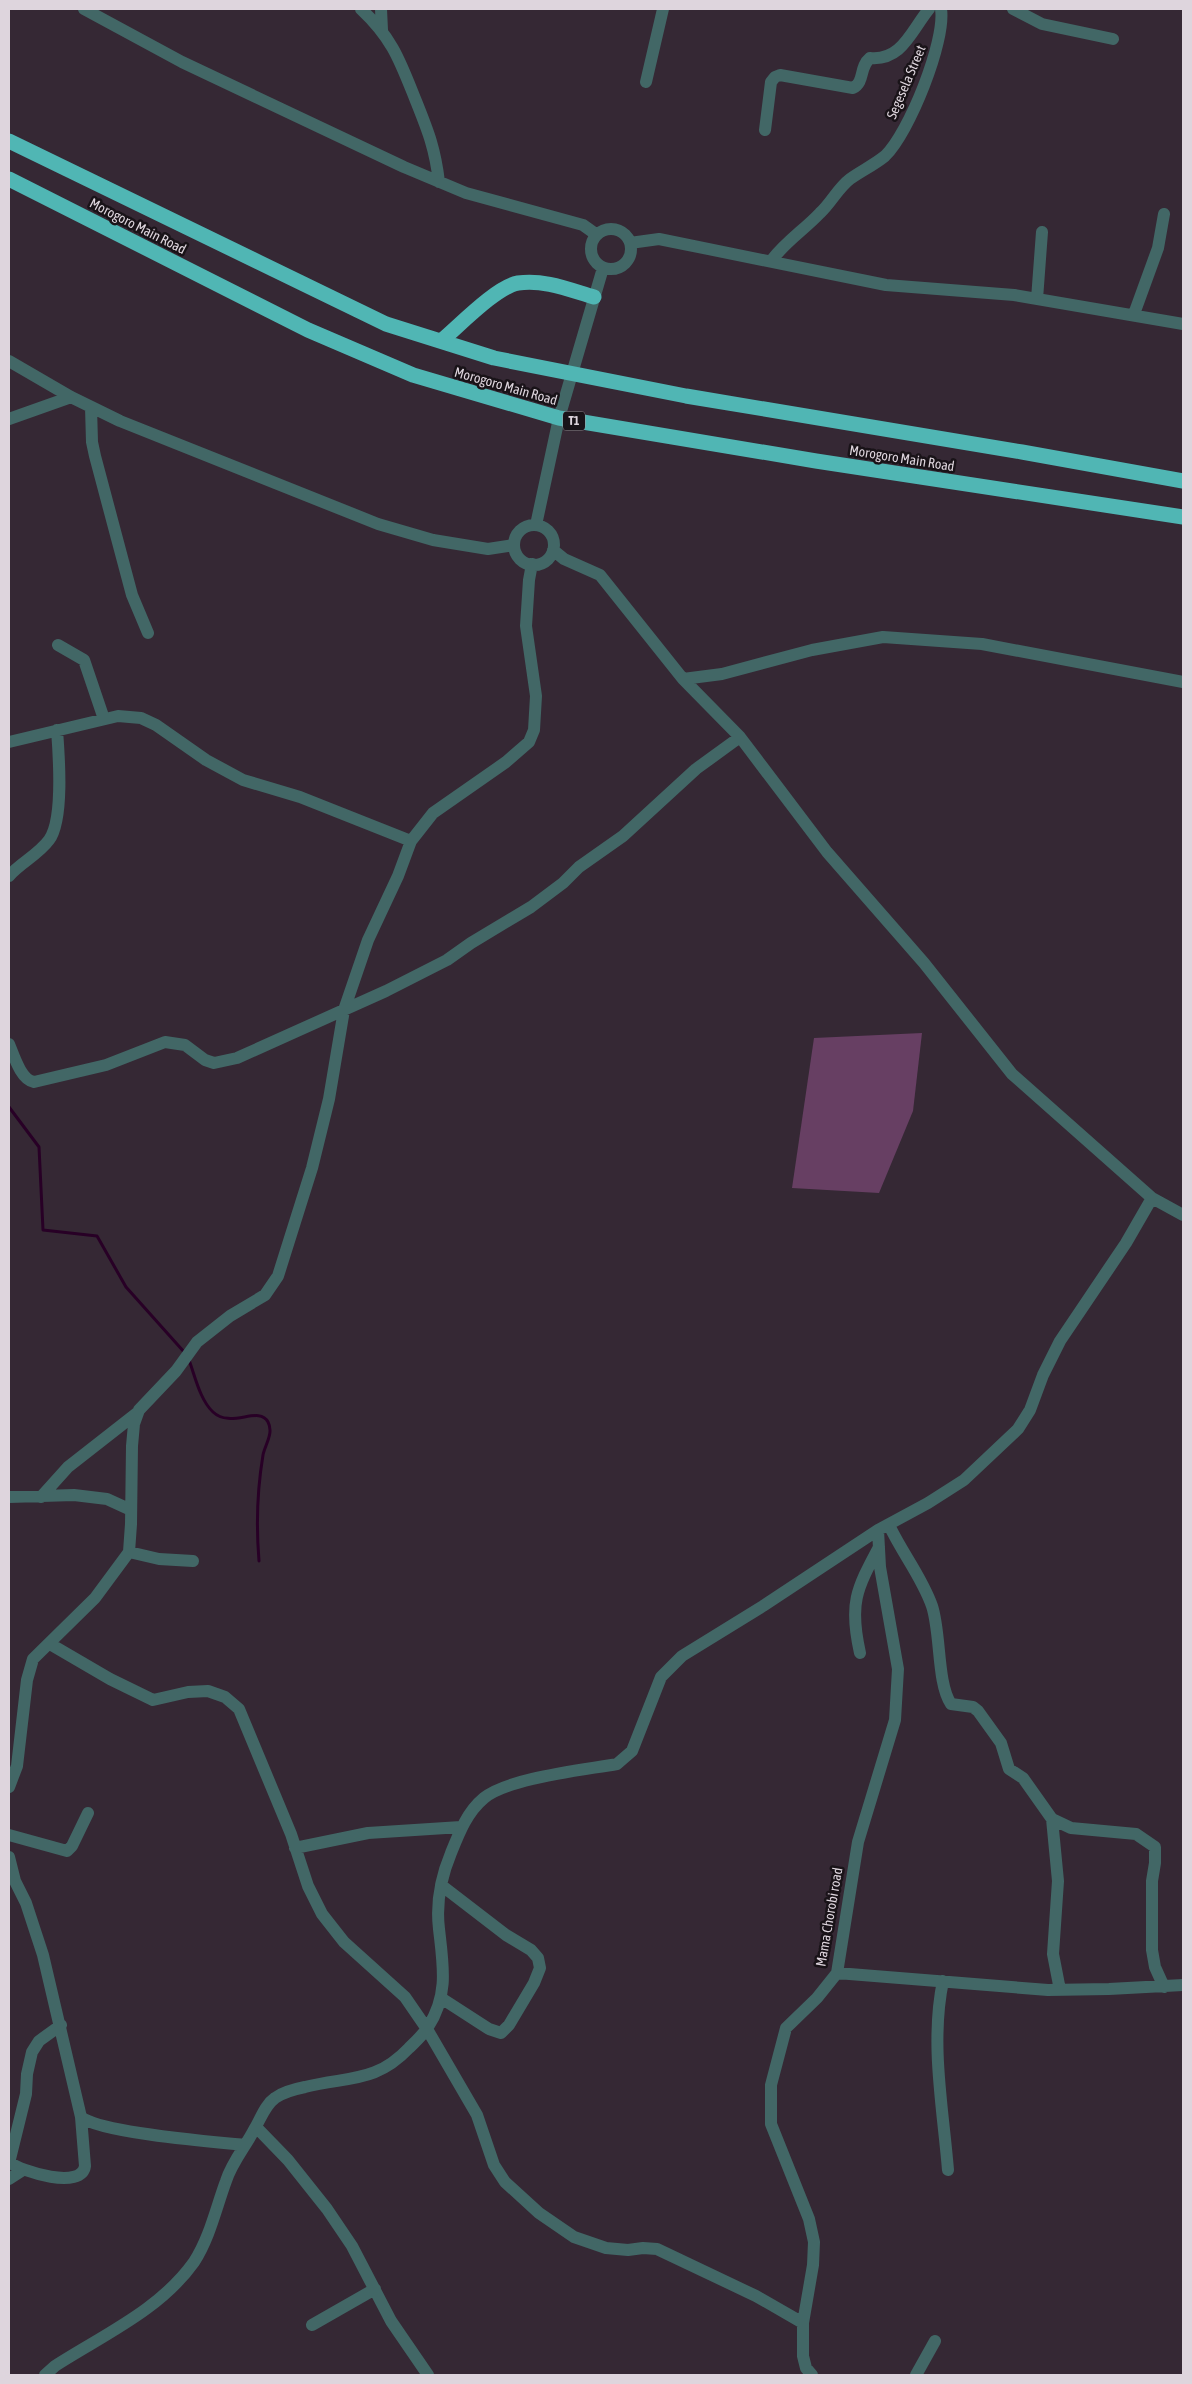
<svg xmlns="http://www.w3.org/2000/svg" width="1192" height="2384" font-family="'Asap Condensed',sans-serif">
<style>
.green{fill:#673f63}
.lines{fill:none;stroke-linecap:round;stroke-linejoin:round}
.stream{stroke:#280026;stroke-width:3}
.minor{stroke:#426766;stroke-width:12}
.highway{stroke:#50b6b4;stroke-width:15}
.labels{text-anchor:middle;stroke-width:5;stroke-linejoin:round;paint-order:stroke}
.shield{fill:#191318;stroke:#a39ba2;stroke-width:1}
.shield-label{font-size:12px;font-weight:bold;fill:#ded5dd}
.street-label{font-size:14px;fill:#ded5dd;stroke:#191318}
</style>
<rect width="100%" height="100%" fill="#352834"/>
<path class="green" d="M 922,1033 L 913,1111 L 879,1193 L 792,1188 L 814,1038 Z"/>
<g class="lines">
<path class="stream" d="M 9,1107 L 39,1147 L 43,1230 L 97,1236 L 126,1287 L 185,1353
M 189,1360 C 195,1376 200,1400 213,1412 C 231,1429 259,1405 268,1422 C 274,1433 265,1445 263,1455 C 257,1491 256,1525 259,1561"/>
<path class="minor" d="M 84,9 L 182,62 L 404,167 L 466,193 L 583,225 L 597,235
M 361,9 C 393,39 400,61 416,101 C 428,131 435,148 439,182
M 381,9 L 382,30
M 1013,9 L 1042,24 L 1113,39
M 646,82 L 663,9
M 765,130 L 771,82 L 775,77 L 780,75 L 853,88 C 865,82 859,67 870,58 C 902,61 911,31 929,9
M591 249a20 20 0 1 1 40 0a20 20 0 1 1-40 0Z
M 630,243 L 659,239 L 886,285 L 1014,295 L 1183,324
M 771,261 C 785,242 804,230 820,213 C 831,203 838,188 850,179 C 861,171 874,165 885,156 C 909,133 946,41 941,9
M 1037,299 L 1042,232
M 1134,314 L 1158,248 L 1164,214
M 9,361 L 71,397 L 120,421 L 378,524 L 433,540 L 488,549 L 514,545
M 91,407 L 92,442 L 95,456 L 132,595 L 148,633
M 9,419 L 71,397
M 536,525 L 559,418 L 603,268
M514 545a20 20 0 1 1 40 0a20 20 0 1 1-40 0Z
M 553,550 L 564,559 L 600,575 L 683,679 L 740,737 L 827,852 L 924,963 L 1012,1074 L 1152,1198 L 1183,1215
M 58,645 L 84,660 L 104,719
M 683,679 L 722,674 L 812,650 L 883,637 L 982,644 L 1183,682
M 9,742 L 118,716 L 141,718 L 156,725 L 206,760 L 243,780 L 300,797 L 411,841
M 9,876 C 20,863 38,855 49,840 C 64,820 59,756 57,730
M 9,1044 C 14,1056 21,1080 34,1082 L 106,1065 L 165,1042 L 185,1045 L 205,1060 L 214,1063 L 237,1058 L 386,991 L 447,960 L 471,943 L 531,907 L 563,883 L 579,867 L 623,836 L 696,769 L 740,737
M 9,1497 L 74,1495 L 107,1499 L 131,1510
M 41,1497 L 68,1467 L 137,1413
M 889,1525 C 902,1553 922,1577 932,1606 C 941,1633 937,1684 951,1704 L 973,1707 L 978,1711 L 1001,1743 L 1009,1769 L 1023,1778 L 1052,1819 L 1071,1828 L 1136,1834 L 1155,1847 L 1155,1863 L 1152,1881 L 1152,1950 L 1155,1967 L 1164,1987
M 129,1552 L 159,1559 L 193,1561
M 50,1644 L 110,1679 L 153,1700 L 188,1692 L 208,1691 L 225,1697 L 239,1709 L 291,1834 L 308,1886 L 322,1914 L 344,1942 L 405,1997 L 427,2029 L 477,2115 L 494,2165 L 505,2182 L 539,2213 L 574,2237 L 606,2248 L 628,2250 L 643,2248 L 657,2249 L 756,2296 L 803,2323
M 860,1653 C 849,1604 856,1590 879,1547
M 9,1787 L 17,1766 L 27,1680 L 33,1659 L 95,1598 L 129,1552 L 131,1524 L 132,1446 L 134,1424 L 139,1410 L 176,1371 L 197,1342 L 230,1316 L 265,1295 L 278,1276 L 312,1168 L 329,1099 L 344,1010 L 368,940 L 398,876 L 411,841 L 433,813 L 506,762 L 529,742 L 534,730 L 536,696 L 526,626 L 529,580 L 532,564
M 1052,1819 L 1058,1881 L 1053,1954 L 1060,1990
M 9,1835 L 67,1851 L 72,1846 L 88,1813
M 295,1848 L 368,1833 L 461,1827
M 9,1857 L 15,1881 L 26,1903 L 43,1955 L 81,2117 C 101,2133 214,2142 245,2145
M 441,1885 L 506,1935 L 531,1950 L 538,1958 L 540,1968 L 534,1983 L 509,2025 L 501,2033 L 489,2029 L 441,1998
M 837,1973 L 1048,1990 L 1109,1989 L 1183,1985
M 943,1981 C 930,2043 943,2108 948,2170
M 256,2127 L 288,2160 L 327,2209 L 352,2246 L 391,2321 L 428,2375
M 9,2162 C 22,2172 82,2190 85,2166 L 81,2117
M 9,2163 L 26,2094 L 27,2074 L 32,2052 L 39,2041 L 61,2025
M 9,2179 L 23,2170
M 312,2325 L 375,2289
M 45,2375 L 55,2366 C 103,2335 160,2310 194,2262 C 210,2237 216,2208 226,2181 C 232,2162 246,2146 255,2128 C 261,2118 265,2105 275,2098 C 283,2092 295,2089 305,2087 C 349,2076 376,2083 409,2048 C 416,2041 423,2035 428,2027 C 449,1995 443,1965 439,1929 C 436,1904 441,1877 451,1853 C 459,1833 467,1812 484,1798 C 508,1778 584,1770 617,1764 L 632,1751 L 661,1677 L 682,1656 L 763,1606 L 878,1530 L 928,1503 L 964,1480 L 1018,1429 L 1030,1410 L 1043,1375 L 1060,1341 L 1126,1243 L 1152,1198
M 812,2375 L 806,2368 L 803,2356 L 803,2323 L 813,2265 L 814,2242 L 809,2219 L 771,2124 L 771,2085 L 786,2028 L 817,1998 L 837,1973 L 858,1842 L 895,1720 L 898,1669 L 880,1567 L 878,1530
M 916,2375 L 935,2341"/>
<path class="highway" d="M 9,141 L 386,324 L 494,358 L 686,396 L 1022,452 L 1183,481
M 9,179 L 308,330 L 413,375 L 559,418 L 816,461 L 1183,517
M 441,341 C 459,326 496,287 518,283 C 544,279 570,290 594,297"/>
</g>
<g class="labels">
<rect class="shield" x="563" y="411.5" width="22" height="19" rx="4"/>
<g class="shield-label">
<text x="574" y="425">T1</text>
</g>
<g class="street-label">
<text transform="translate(906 82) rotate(-67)" y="5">Segesela Street</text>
<text transform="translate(138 226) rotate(27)" y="5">Morogoro Main Road</text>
<text transform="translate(506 386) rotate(16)" y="5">Morogoro Main Road</text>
<text transform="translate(902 458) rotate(9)" y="5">Morogoro Main Road</text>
<text transform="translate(829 1917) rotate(-80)" y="5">Mama Chorobi road</text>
</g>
</g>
<rect width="1192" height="2384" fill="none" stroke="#ded5dd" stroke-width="20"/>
</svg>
